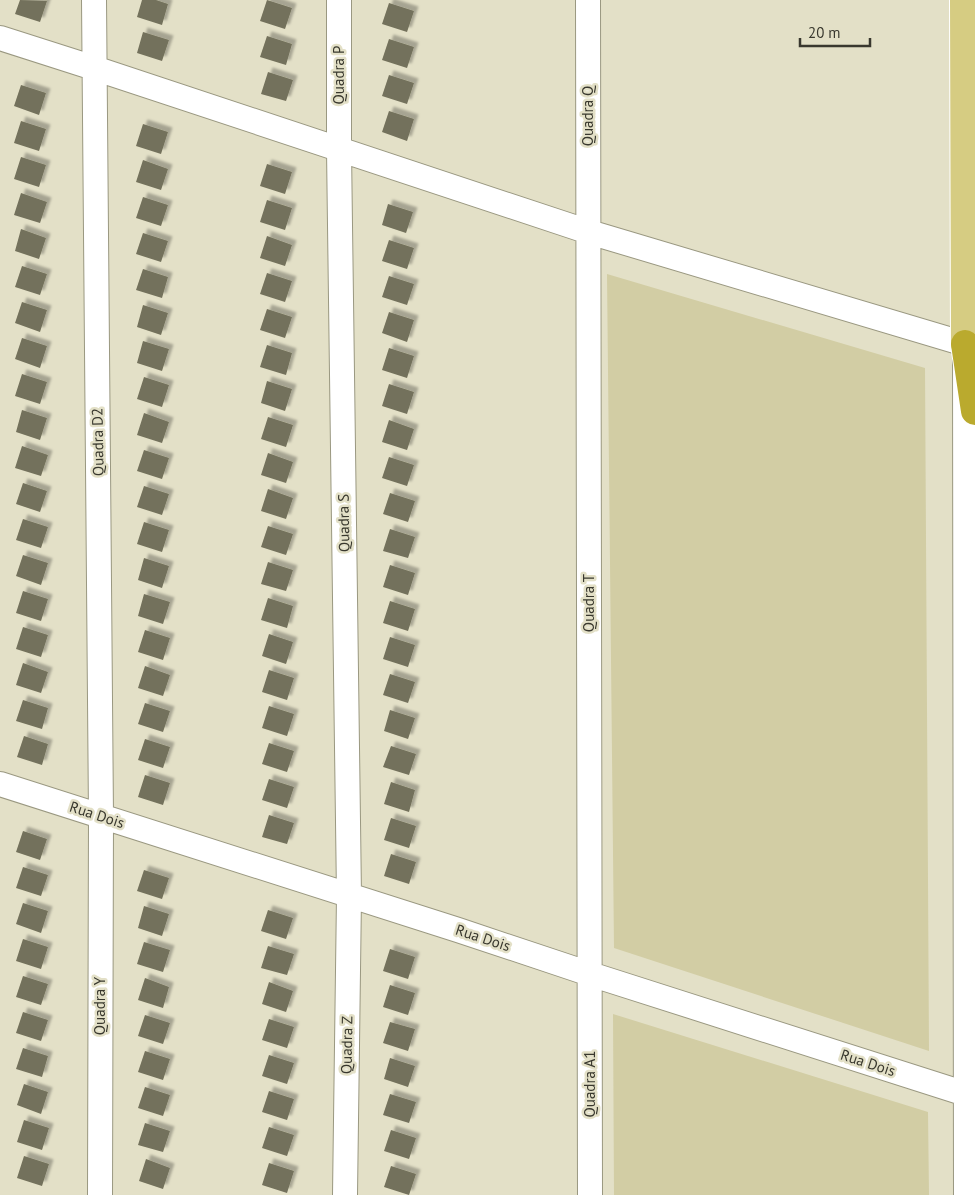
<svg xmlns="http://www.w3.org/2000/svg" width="975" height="1195" font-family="'PT Sans',sans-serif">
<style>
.green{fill:#d2cda4}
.building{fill:#73715b;filter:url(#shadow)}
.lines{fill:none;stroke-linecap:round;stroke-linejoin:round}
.minor-casing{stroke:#9a9881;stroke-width:26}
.major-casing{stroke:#fff;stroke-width:30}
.highway-casing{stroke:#fff;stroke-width:30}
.minor{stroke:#fff;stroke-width:24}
.major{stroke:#d6cc82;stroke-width:28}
.highway{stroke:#baaa2e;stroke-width:28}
.labels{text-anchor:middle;stroke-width:5;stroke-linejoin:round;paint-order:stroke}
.street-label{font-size:15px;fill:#39382e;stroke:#e3e0c7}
</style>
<defs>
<filter id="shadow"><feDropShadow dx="4.5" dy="-4.5" stdDeviation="1" flood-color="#0004"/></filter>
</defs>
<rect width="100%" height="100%" fill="#e3e0c7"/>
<path class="green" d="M 607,274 L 925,368 L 929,1051 L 614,948 Z
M 613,1014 L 928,1112 L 929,1195 L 614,1195 Z"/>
<path class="building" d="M 20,0 L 47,1 L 40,22 L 15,14 Z
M 142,0 L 156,0 L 168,4 L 162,25 L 137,17 Z
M 267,0 L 292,8 L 285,29 L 260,21 Z
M 389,3 L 414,11 L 407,32 L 382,24 Z
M 143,32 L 169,40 L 162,61 L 137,53 Z
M 267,36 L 292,44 L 286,65 L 260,57 Z
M 389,39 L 414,47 L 407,68 L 382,60 Z
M 268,72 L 293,80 L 286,101 L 261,94 Z
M 389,75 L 414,83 L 407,104 L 382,96 Z
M 21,85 L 46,93 L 39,115 L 14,106 Z
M 389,111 L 414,119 L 407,141 L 382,132 Z
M 21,121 L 46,129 L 39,151 L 14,143 Z
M 143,124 L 168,132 L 161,154 L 136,146 Z
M 21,157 L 46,165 L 39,187 L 14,179 Z
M 143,160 L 168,169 L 161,190 L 136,182 Z
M 267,164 L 292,172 L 285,194 L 260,186 Z
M 21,193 L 47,202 L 40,223 L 14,215 Z
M 143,197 L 168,205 L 161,226 L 136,218 Z
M 267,200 L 292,208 L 285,230 L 260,222 Z
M 388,204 L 413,212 L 406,233 L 382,225 Z
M 21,229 L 46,238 L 39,259 L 15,251 Z
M 143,233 L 168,241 L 161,262 L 136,254 Z
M 267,236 L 292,245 L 285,266 L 260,258 Z
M 389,240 L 414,248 L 407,269 L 382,261 Z
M 22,266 L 47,274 L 40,295 L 15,287 Z
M 143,269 L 168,277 L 162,298 L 136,290 Z
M 267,273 L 292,281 L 285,302 L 260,294 Z
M 389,276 L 414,284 L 407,305 L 382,297 Z
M 22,302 L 47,310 L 40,332 L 15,323 Z
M 143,305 L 168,313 L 161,335 L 137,327 Z
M 267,309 L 292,317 L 285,338 L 260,330 Z
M 389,312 L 414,320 L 407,342 L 382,333 Z
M 22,338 L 47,346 L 40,368 L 15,359 Z
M 143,341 L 169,349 L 162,371 L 137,363 Z
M 267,345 L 292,353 L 286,375 L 260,367 Z
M 389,348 L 414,356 L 407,378 L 382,370 Z
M 22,374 L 47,382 L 40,404 L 15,396 Z
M 144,377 L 169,385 L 162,407 L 137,399 Z
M 267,381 L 292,389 L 285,411 L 261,403 Z
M 389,384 L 414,392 L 407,414 L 382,406 Z
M 22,410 L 47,418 L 40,440 L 16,432 Z
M 144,413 L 169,422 L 162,443 L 137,435 Z
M 268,417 L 293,425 L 286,447 L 261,439 Z
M 389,420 L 414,429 L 407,450 L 382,442 Z
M 22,446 L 48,455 L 41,476 L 15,468 Z
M 144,450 L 169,458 L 162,479 L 137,471 Z
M 268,453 L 293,462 L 286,483 L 261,475 Z
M 389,457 L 414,465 L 407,486 L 382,478 Z
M 23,483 L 47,491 L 40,512 L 16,504 Z
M 144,486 L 169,494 L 162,515 L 137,507 Z
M 268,489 L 293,498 L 286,519 L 261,511 Z
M 390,493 L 415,501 L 408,522 L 383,514 Z
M 23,519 L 48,527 L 41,548 L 16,540 Z
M 144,522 L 169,530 L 162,552 L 137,544 Z
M 268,526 L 293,534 L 286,555 L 261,547 Z
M 390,529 L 415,537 L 408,558 L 383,551 Z
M 23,555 L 48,563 L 41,585 L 16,576 Z
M 144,558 L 169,566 L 162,588 L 138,580 Z
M 268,562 L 293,570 L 286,591 L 261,584 Z
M 390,565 L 415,573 L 408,595 L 383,587 Z
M 23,591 L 48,599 L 41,621 L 16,613 Z
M 144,594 L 170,602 L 163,624 L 138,616 Z
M 268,598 L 293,606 L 287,628 L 261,620 Z
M 390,601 L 415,609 L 408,631 L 383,623 Z
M 23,627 L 48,635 L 41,657 L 16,649 Z
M 145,630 L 170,638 L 163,660 L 138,652 Z
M 269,634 L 293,642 L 286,664 L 262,656 Z
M 390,637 L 415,645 L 408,667 L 383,659 Z
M 23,663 L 48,672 L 41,693 L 16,685 Z
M 145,666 L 170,675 L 163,696 L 138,688 Z
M 269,670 L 294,678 L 287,700 L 262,692 Z
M 390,674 L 415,682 L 408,703 L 383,695 Z
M 23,700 L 48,708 L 42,729 L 16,721 Z
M 145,703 L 170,711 L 163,732 L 138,724 Z
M 269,706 L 294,714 L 287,736 L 262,728 Z
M 390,710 L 415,718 L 408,739 L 384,731 Z
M 24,736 L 48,744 L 42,765 L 17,757 Z
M 145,739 L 170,747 L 163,768 L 138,760 Z
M 269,743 L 294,751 L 287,772 L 262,764 Z
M 391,746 L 416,754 L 409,775 L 383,767 Z
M 145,775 L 170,783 L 163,805 L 138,797 Z
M 269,779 L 294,787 L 287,808 L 262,800 Z
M 391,782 L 415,790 L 409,812 L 384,804 Z
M 269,815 L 294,823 L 287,844 L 262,837 Z
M 391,818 L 416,826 L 409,848 L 384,840 Z
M 23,831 L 47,839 L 40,860 L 16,852 Z
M 391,854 L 416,862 L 409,884 L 384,876 Z
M 23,867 L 48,875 L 41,896 L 16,888 Z
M 144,870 L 169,878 L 162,899 L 137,891 Z
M 23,903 L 48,911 L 41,933 L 16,924 Z
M 144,906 L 169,914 L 162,936 L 138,928 Z
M 268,910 L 293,918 L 286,939 L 261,931 Z
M 23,939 L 48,947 L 41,969 L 16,961 Z
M 144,942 L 170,950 L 163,972 L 137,964 Z
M 268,946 L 294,954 L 287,975 L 261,968 Z
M 390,949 L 415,957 L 408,979 L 383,971 Z
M 23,976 L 48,984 L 41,1005 L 16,997 Z
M 145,978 L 169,987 L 163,1008 L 138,1000 Z
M 269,982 L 293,991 L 286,1012 L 262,1004 Z
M 390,985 L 415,993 L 408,1015 L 383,1007 Z
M 23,1012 L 48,1020 L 41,1041 L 16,1033 Z
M 145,1015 L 170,1023 L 163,1044 L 138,1036 Z
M 269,1019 L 294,1027 L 287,1048 L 262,1040 Z
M 390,1022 L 415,1029 L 408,1051 L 383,1043 Z
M 23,1048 L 48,1056 L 42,1077 L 16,1069 Z
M 145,1051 L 170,1059 L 163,1080 L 138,1072 Z
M 269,1055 L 294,1063 L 287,1084 L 262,1076 Z
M 390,1058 L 415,1066 L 408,1087 L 384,1079 Z
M 24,1084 L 48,1092 L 41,1114 L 17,1105 Z
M 145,1087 L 170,1095 L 163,1116 L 138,1108 Z
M 269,1091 L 294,1099 L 287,1120 L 262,1112 Z
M 390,1094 L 416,1102 L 409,1123 L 383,1115 Z
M 24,1120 L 49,1128 L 42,1150 L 17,1142 Z
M 145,1123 L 170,1131 L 163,1152 L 138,1145 Z
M 269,1127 L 294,1135 L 287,1156 L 262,1148 Z
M 391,1130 L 416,1138 L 409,1159 L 384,1151 Z
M 24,1156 L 49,1164 L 42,1186 L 17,1178 Z
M 146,1159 L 170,1168 L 163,1189 L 139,1181 Z
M 269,1163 L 294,1171 L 287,1193 L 262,1185 Z
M 391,1166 L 416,1174 L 409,1195 L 384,1187 Z"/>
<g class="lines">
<g class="minor-casing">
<path id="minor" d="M 94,0 L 101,816 L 100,1195
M 339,0 L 339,150 L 349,896 L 345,1195
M 588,0 L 590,1195
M 0,38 L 94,68 L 589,232 L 965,344 L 966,1195
M 0,784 L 458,930 L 590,974 L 966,1094"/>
</g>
<g class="major-casing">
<path id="major" d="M 964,0 L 965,344"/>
</g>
<g class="highway-casing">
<path id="highway" d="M 965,344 L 975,411"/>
</g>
<use href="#minor" class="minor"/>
<use href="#major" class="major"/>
<use href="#highway" class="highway"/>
</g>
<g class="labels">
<g class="street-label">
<text transform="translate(339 75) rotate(-90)" y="5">Quadra P</text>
<text transform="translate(588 116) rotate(-90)" y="5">Quadra Q</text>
<text transform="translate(98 442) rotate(-91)" y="5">Quadra D2</text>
<text transform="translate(344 523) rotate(-91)" y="5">Quadra S</text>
<text transform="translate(589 603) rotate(-90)" y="5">Quadra T</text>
<text transform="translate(97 815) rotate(18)" y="5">Rua Dois</text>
<text transform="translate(483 938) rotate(18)" y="5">Rua Dois</text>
<text transform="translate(100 1006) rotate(-90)" y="5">Quadra Y</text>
<text transform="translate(347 1045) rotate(-89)" y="5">Quadra Z</text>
<text transform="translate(868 1063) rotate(18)" y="5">Rua Dois</text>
<text transform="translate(590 1084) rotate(-90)" y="5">Quadra A1</text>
</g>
</g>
<path d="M800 38v8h70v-8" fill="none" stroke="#39382e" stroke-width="2.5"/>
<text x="808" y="38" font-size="15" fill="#39382e" stroke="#e3e0c7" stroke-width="4" paint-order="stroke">20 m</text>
</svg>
